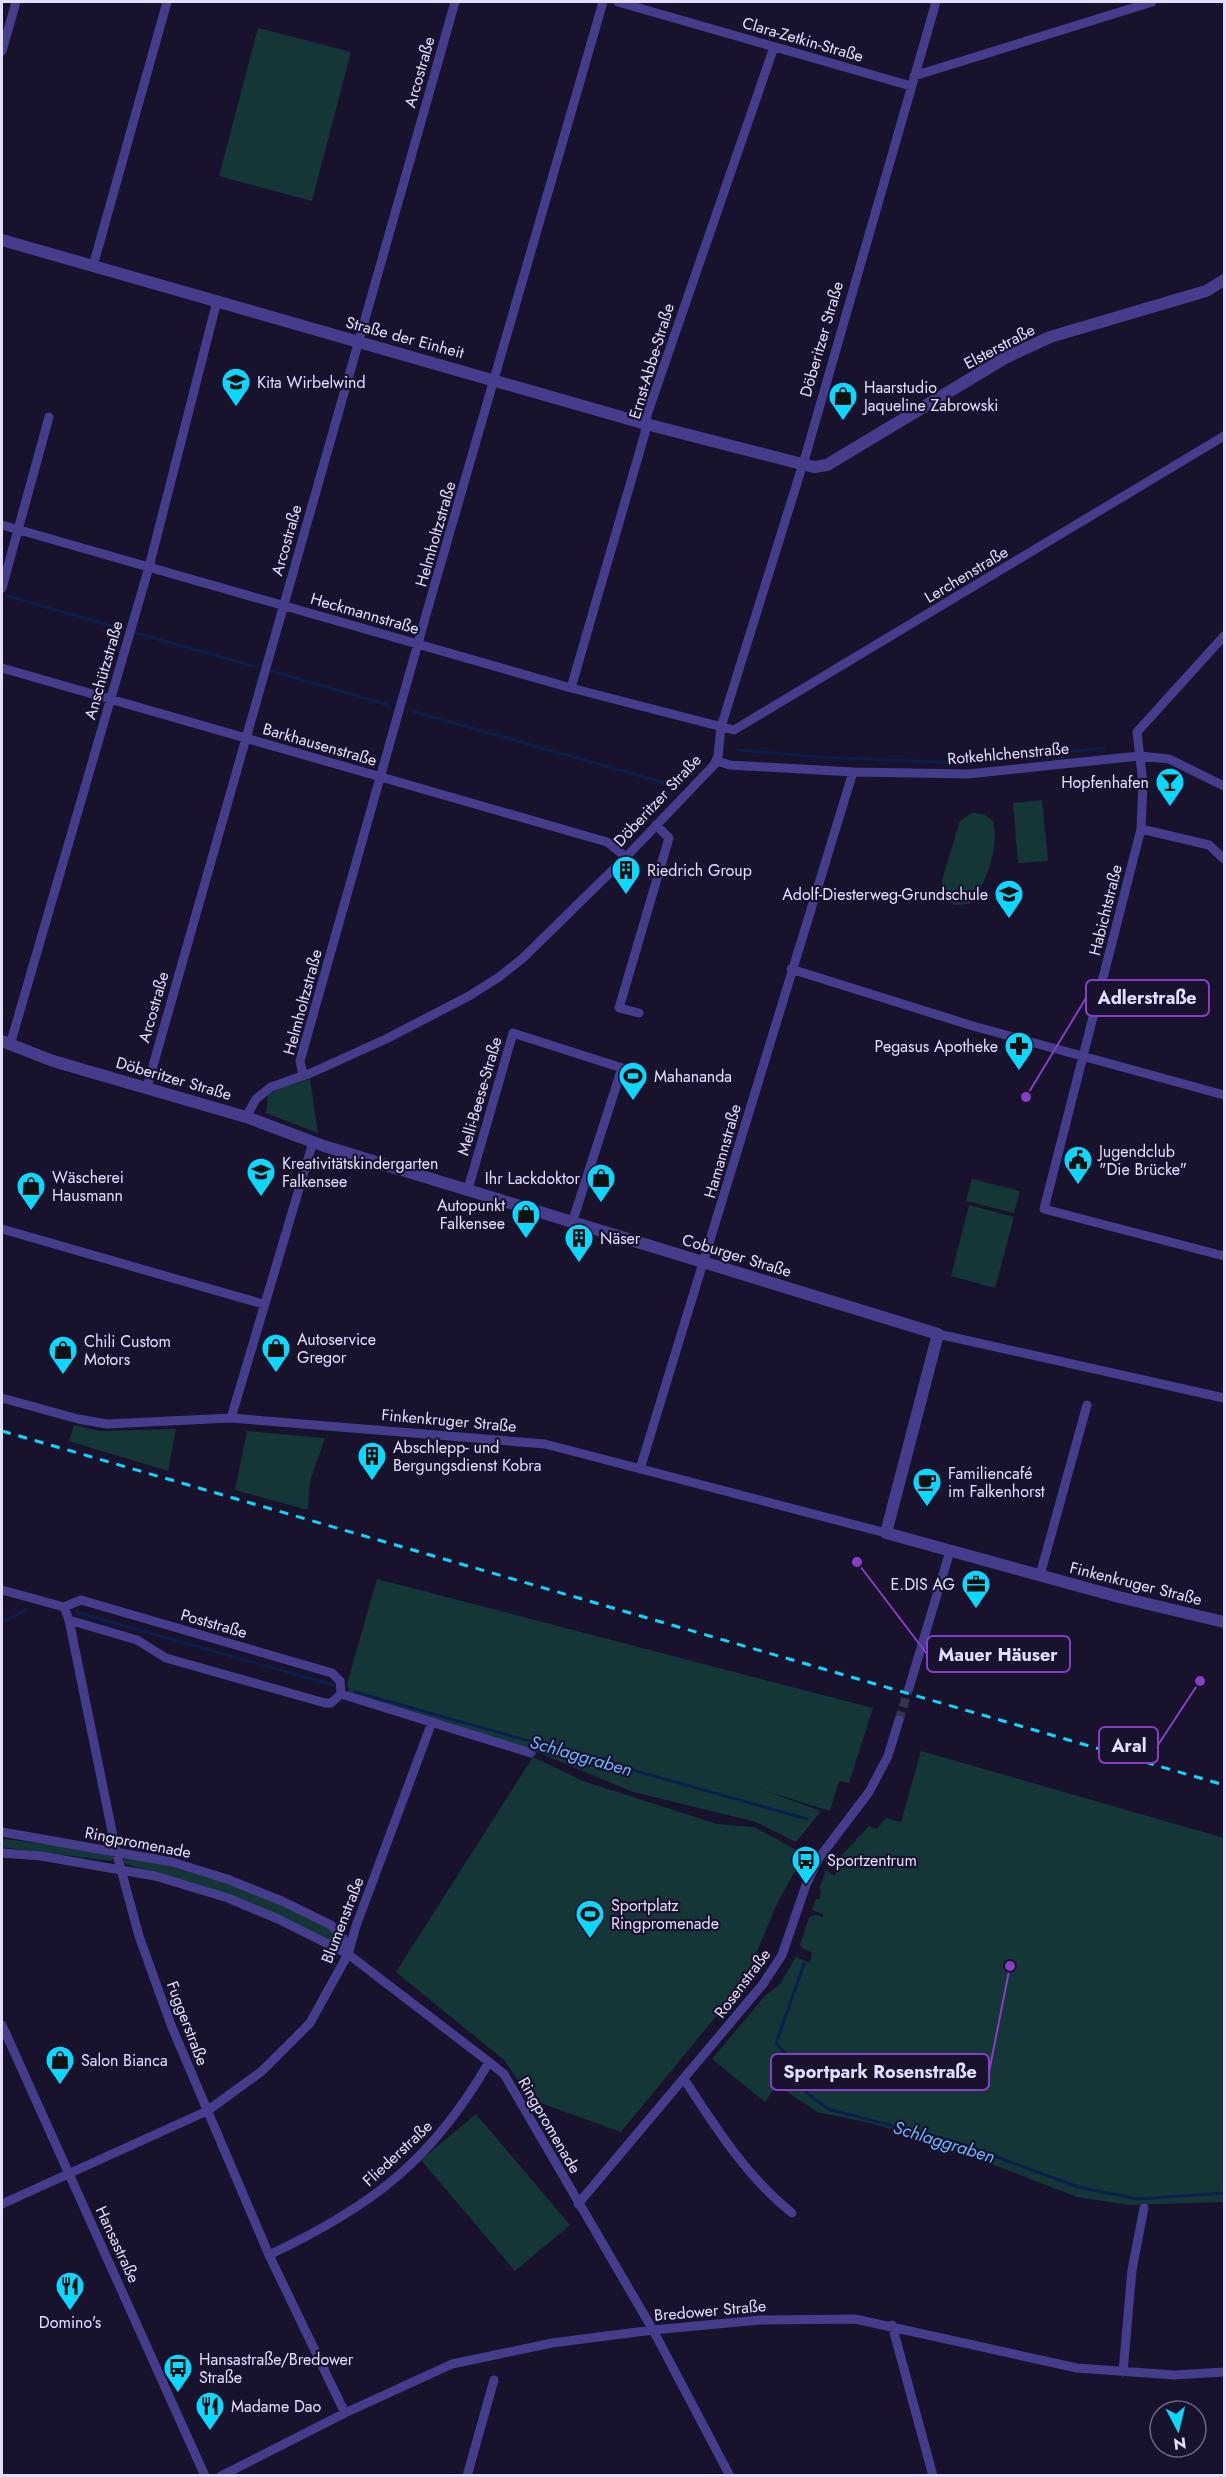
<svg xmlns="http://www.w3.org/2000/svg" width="1226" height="2477" font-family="Jost,sans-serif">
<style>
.green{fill:#153637}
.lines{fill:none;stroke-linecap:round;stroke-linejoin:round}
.stream{stroke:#0b1f4c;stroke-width:3}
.minor-tunnel{stroke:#36314c;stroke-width:9;stroke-dasharray:9 4.5;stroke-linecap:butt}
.minor{stroke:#453d8c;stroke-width:9}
.tertiary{stroke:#453d8c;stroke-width:12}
.rail{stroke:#0ad8ff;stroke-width:3;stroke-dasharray:9 8;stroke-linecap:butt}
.labels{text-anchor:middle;stroke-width:4.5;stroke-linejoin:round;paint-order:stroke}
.street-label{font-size:16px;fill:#e3deff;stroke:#18122d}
.poi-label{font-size:16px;fill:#e3deff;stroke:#18122d;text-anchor:start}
.water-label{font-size:18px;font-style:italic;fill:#6cb2ff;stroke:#18122d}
.leader{fill:none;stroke:#853ec5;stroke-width:2}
.callout-dot{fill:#853ec5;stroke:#18122d;stroke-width:2}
.callout{fill:#18122d;stroke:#853ec5;stroke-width:2}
.callout-label{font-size:18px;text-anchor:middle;font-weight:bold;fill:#e3deff}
</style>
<rect width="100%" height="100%" fill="#18122d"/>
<path class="green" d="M 258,28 L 351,52 L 312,201 L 219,176 Z
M 1042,800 L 1048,861 L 1018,863 L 1013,803 Z
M 972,813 L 984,814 L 993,821 C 1000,847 986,884 970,904 L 954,905 L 942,895 L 942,880 L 960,821 Z
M 310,1079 L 318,1133 L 266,1113 L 268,1095 L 281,1088 Z
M 972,1179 L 1020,1191 L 1014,1213 L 966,1201 Z
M 969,1205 L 1014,1217 L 995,1288 L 951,1276 Z
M 74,1425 L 99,1431 L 176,1429 L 168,1471 L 69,1441 Z
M 247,1431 L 325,1438 L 310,1481 L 308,1510 L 235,1490 Z
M 377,1579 L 873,1708 L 849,1783 L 839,1781 L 830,1811 L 760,1789 L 821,1811 L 796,1842 L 756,1822 L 633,1792 L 530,1749 L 350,1696 L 347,1684 Z
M 921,1751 L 1224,1838 L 1224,2202 L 1129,2205 L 1077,2197 L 947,2147 L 874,2124 L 817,2112 L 777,2085 L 765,2102 L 712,2059 L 764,1997 L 780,1984 L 796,1957 L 810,1963 L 812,1953 L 802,1948 L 800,1945 L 809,1917 L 815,1915 L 823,1917 L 823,1914 L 812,1910 L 816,1899 L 819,1899 L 821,1891 L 819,1889 L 826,1870 L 835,1876 L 840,1857 L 869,1826 L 877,1829 L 886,1818 L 901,1822 Z
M 533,1757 L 583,1781 L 717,1824 L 754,1827 L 804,1854 L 776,1906 L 745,1981 L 621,2132 L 532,2100 L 504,2060 L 396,1972 Z
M 5,1839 L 111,1853 L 114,1858 L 111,1861 L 2,1847 L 2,1840 Z
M 125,1856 C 164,1864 324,1905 338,1941 L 329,1941 L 223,1892 L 126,1864 L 123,1862 Z
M 476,2114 L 570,2225 L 515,2271 L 421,2160 Z"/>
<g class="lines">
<path class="stream" d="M 8,596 L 118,628
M 136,633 L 253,666
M 272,671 L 388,705
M 412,711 L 672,785
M 738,750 L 818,757 L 963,763 L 1104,748
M 76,1612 L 333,1685
M 2,1622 L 26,1610
M 355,1692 L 807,1819
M 804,1964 L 776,2043 L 785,2053 L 807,2093 L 828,2109 L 959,2143 L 1078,2187 L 1138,2199 L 1224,2193"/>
<path class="minor-tunnel" d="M 899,1720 L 909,1688"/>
<path class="minor" d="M 618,2 L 911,86
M 2,51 L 16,2
M 914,76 L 1152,2
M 93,266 L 167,2
M 2,525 L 571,688 L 734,730 L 1224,436
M 2,588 L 49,417
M 1224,636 L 1137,732 L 1143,784 L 1141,829 L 1044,1209 L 1224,1256
M 2,668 L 607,842 L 626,857
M 571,688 L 645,433 L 647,415 L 774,47
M 717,761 L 730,765 L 853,772 L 968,774 L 1139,756 L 1169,759 L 1224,786
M 1141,829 L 1209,845 L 1224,859
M 791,969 L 973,1026 L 1224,1095
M 639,1013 L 619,1008 L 669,838 L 656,825
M 10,1045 L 149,567 L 217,301
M 303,1075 L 300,1061 C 398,707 501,355 603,2
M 147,1087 L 455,2
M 246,1117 L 256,1099 L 271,1087 L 311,1073 L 386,1039 L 469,996 L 499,977 L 523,958 L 626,857 L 714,765 L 718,756 L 721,727 L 806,454 L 936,2
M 468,1189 L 513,1033 L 622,1068 L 573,1220
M 2,1229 L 263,1304
M 938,1334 L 1224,1398
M 2,1398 L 78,1419 L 107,1424 L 231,1418 L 545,1444 L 886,1533
M 231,1418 L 313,1142
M 640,1469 L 853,772
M 1040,1575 L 1087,1405
M 2,1590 L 64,1607 L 81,1600 L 332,1673 L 340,1681 L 341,1694 L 331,1703 L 325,1703 L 166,1658 L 137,1640 L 69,1620
M 64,1607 L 69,1620 L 116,1851 L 139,1936 L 171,2025 L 269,2255 L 345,2413
M 909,1688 L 950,1551
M 341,1694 L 531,1753
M 2,1832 L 172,1862 L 227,1879 L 282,1901 L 331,1925 L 343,1938 L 348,1954
M 2,1853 L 41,1856 L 155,1876 L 228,1898 L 278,1919 L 348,1954 L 489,2062 L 504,2074 L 653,2330 L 730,2476
M 2,2025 L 205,2476
M 684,2079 C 716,2128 746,2176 792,2213
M 2,2204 L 207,2111 L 262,2071 L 310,2023 L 348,1954 L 356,1926 L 432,1722
M 578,2204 L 763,1984 L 782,1955 L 806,1885 L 819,1858 L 869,1792 L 888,1756 L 899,1720
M 269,2255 C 371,2207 432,2161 489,2062
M 892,2325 L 933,2476
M 1123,2372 L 1132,2270 L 1144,2208
M 221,2476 L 345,2413 L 452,2364 L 552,2343 L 653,2330 L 760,2320 L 855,2319 L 1077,2368 L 1174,2375 L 1224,2372
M 467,2476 L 494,2380"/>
<path class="tertiary" d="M 2,240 L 646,424 L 814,467 L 827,465 L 1005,358 L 1050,337 L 1206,291 L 1224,280
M 2,1041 L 53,1061 L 246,1117 L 324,1146 L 938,1334 L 886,1533 L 1119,1597 L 1224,1622"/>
<path class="rail" d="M 2,1431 L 1224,1785"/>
</g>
<defs>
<g id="school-pin" transform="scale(1.5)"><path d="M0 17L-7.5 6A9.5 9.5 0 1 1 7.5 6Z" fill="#0ad8ff" stroke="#18122d"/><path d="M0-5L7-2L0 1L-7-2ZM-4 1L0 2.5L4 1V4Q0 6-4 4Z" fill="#111"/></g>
<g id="shop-pin" transform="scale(1.5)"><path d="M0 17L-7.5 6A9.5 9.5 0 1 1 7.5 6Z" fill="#0ad8ff" stroke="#18122d"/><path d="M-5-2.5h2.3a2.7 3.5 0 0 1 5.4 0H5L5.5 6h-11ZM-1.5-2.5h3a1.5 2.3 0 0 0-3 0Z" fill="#111"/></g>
<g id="bar-pin" transform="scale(1.5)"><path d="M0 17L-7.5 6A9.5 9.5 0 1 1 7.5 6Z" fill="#0ad8ff" stroke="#18122d"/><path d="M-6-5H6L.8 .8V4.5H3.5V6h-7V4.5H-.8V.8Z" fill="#111"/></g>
<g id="building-pin" transform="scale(1.5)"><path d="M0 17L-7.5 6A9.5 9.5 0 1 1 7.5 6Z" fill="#0ad8ff" stroke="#18122d"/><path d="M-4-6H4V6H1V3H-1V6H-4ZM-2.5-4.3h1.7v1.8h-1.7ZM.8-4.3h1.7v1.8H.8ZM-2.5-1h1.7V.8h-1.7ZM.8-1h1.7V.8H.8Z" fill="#111"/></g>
<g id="pharmacy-pin" transform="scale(1.5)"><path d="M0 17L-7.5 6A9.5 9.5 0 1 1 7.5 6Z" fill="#0ad8ff" stroke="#18122d"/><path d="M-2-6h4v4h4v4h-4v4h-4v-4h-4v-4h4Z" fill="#111"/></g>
<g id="stadium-pin" transform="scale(1.5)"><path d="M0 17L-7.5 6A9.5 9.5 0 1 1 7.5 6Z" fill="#0ad8ff" stroke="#18122d"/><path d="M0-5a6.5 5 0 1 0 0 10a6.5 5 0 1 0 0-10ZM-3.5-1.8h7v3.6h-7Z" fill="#111"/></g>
<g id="civic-pin" transform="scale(1.5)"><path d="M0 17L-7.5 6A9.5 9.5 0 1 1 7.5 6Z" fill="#0ad8ff" stroke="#18122d"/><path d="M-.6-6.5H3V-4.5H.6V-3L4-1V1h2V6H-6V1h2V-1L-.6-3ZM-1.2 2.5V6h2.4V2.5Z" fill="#111"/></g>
<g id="cafe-pin" transform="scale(1.5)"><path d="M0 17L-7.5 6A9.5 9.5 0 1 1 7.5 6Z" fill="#0ad8ff" stroke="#18122d"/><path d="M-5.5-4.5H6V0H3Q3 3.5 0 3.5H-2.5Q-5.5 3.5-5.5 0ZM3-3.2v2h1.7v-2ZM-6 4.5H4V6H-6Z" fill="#111"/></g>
<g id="office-pin" transform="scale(1.5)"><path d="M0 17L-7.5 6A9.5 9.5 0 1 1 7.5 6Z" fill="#0ad8ff" stroke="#18122d"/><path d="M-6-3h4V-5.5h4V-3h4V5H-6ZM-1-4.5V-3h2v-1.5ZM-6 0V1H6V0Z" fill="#111"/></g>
<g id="bus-pin" transform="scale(1.5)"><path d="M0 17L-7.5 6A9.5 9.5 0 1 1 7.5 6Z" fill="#0ad8ff" stroke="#18122d"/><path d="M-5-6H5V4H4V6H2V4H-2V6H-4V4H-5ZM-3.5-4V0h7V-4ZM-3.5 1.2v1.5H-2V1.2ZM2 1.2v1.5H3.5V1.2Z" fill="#111"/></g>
<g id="restaurant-pin" transform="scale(1.5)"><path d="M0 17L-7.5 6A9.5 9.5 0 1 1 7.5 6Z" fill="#0ad8ff" stroke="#18122d"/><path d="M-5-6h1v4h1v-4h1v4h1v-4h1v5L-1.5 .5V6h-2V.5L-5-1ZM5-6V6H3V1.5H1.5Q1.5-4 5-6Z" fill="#111"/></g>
</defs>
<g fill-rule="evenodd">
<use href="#school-pin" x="236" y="382"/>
<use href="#shop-pin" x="843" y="396"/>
<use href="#bar-pin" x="1170" y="782"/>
<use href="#building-pin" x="626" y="870"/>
<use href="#school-pin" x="1009" y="894"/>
<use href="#pharmacy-pin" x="1019" y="1046"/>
<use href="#stadium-pin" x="633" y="1076"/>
<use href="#civic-pin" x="1078" y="1160"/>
<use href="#school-pin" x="261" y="1172"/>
<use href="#shop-pin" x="601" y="1178"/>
<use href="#shop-pin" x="31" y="1186"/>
<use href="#shop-pin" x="526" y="1214"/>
<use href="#building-pin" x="579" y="1238"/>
<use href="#shop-pin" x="276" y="1348"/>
<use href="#shop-pin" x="63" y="1350"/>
<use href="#building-pin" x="372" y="1456"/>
<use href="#cafe-pin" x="927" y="1482"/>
<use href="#office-pin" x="976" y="1584"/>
<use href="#bus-pin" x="806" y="1860"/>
<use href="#stadium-pin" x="590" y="1914"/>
<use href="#shop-pin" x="60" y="2060"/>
<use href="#restaurant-pin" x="70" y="2286"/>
<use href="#bus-pin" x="178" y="2368"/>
<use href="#restaurant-pin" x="210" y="2406"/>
</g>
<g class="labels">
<g class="street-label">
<text transform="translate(803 39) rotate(16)" y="6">Clara-Zetkin-Straße</text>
<text transform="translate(419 72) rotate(-74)" y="6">Arcostraße</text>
<text transform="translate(405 337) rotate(15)" y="6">Straße der Einheit</text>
<text transform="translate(821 339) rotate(-74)" y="6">Döberitzer Straße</text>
<text transform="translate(999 346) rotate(-28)" y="6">Elsterstraße</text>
<text transform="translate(651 361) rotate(-73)" y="6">Ernst-Abbe-Straße</text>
<text transform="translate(435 534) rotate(-74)" y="6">Helmholtzstraße</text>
<text transform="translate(286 540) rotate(-74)" y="6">Arcostraße</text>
<text transform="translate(966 574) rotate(-31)" y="6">Lerchenstraße</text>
<text transform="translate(365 613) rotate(16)" y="6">Heckmannstraße</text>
<text transform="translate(103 670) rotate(-74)" y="6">Anschützstraße</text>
<text transform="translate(320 744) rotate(16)" y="6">Barkhausenstraße</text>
<text transform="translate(1008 753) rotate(-5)" y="6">Rotkehlchenstraße</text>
<text transform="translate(657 800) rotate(-47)" y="6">Döberitzer Straße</text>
<text transform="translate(1105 910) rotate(-76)" y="6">Habichtstraße</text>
<text transform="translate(302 1002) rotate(-75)" y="6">Helmholtzstraße</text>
<text transform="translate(153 1007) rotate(-74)" y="6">Arcostraße</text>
<text transform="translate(174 1078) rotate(16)" y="6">Döberitzer Straße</text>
<text transform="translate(479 1096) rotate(-74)" y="6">Melli-Beese-Straße</text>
<text transform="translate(722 1151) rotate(-74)" y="6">Hamannstraße</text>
<text transform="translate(737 1255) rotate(17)" y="6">Coburger Straße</text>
<text transform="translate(449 1420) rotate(5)" y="6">Finkenkruger Straße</text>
<text transform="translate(1136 1583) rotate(14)" y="6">Finkenkruger Straße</text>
<text transform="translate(214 1623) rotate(16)" y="6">Poststraße</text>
<text transform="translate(138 1842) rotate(11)" y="6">Ringpromenade</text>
<text transform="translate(342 1920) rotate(-69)" y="6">Blumenstraße</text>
<text transform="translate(742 1983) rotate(-53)" y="6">Rosenstraße</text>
<text transform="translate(188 2023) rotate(69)" y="6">Fuggerstraße</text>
<text transform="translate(550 2125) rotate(60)" y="6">Ringpromenade</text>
<text transform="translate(397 2153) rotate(-43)" y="6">Fliederstraße</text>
<text transform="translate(118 2244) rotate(65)" y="6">Hansastraße</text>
<text transform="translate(710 2310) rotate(-5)" y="6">Bredower Straße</text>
</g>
<g class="poi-label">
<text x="257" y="388">Kita Wirbelwind</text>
<text x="864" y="393">Haarstudio<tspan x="864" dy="18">Jaqueline Zabrowski</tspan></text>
<text x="1149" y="788" text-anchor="end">Hopfenhafen</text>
<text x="647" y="876">Riedrich Group</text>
<text x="988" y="900" text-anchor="end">Adolf-Diesterweg-Grundschule</text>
<text x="998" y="1052" text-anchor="end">Pegasus Apotheke</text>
<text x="654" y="1082">Mahananda</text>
<text x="1099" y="1157">Jugendclub<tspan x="1099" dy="18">"Die Brücke"</tspan></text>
<text x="282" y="1169">Kreativitätskindergarten<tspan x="282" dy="18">Falkensee</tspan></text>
<text x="52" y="1183">Wäscherei<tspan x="52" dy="18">Hausmann</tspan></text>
<text x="580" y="1184" text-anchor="end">Ihr Lackdoktor</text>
<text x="505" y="1211" text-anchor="end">Autopunkt<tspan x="505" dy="18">Falkensee</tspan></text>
<text x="600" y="1244">Näser</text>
<text x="297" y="1345">Autoservice<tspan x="297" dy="18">Gregor</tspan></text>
<text x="84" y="1347">Chili Custom<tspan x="84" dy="18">Motors</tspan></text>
<text x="393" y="1453">Abschlepp- und<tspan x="393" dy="18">Bergungsdienst Kobra</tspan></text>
<text x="948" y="1479">Familiencafé<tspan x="948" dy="18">im Falkenhorst</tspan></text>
<text x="955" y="1590" text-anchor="end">E.DIS AG</text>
<text x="827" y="1866">Sportzentrum</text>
<text x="611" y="1911">Sportplatz<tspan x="611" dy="18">Ringpromenade</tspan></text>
<text x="81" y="2066">Salon Bianca</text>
<text x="70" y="2328" text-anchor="middle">Domino's</text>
<text x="199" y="2365">Hansastraße/Bredower<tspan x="199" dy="18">Straße</tspan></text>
<text x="231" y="2412">Madame Dao</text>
</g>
<g class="water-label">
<text transform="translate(581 1756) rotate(16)" y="6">Schlaggraben</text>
<text transform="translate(944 2142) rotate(17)" y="6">Schlaggraben</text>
</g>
</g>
<path class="leader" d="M1026 1097L1086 998M857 1562L927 1654M1200 1681L1158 1745M1010 1966L989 2072"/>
<g class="callout-dot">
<circle cx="1026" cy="1097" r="6"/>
<circle cx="857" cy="1562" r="6"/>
<circle cx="1200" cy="1681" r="6"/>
<circle cx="1010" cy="1966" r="6"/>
</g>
<g class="callout">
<rect x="1086" y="980" width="123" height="36" rx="6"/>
<rect x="927" y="1636" width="143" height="36" rx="6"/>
<rect x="1099" y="1727" width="59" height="36" rx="6"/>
<rect x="771" y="2054" width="218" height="36" rx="6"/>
</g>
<g class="callout-label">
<text x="1147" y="1004">Adlerstraße</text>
<text x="998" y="1661">Mauer Häuser</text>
<text x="1129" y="1752">Aral</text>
<text x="880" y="2078">Sportpark Rosenstraße</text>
</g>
<rect width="1226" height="2477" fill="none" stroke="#e3deff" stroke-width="6"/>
<g transform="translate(1178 2429) rotate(173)"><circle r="28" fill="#18122d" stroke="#696481" stroke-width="1.5"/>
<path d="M0-4.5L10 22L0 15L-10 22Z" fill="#0ad8ff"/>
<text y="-9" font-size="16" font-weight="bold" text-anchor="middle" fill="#e3deff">N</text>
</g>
</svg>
